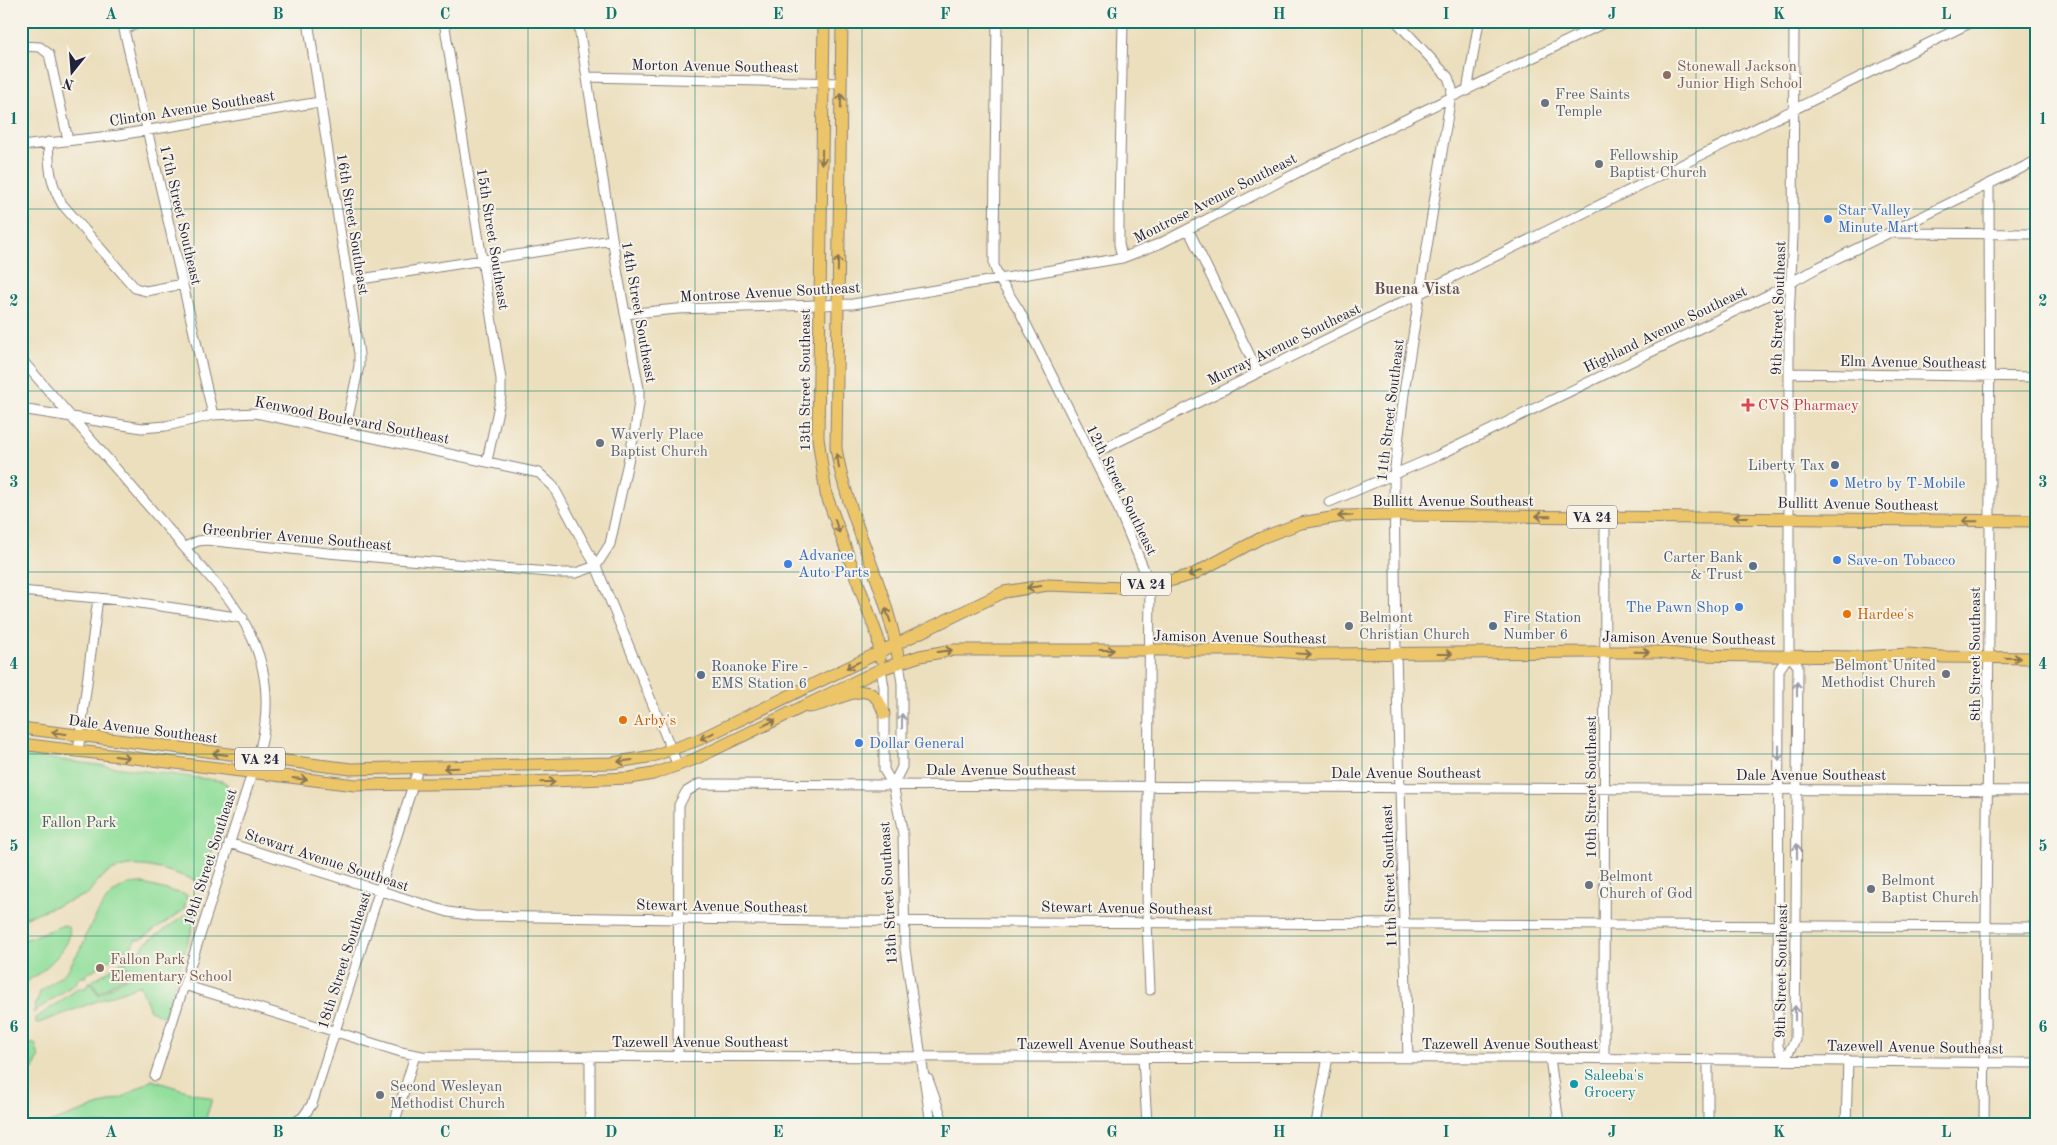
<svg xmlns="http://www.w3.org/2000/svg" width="2057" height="1145" font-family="'Old Standard TT',serif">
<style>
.green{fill:#93df9c;stroke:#5a806c}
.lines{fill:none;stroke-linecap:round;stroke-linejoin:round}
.minor-casing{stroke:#87807c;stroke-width:11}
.major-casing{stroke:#87807c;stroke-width:13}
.minor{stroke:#fff;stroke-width:9}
.major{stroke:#edc569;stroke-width:11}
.oneway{stroke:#887452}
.oneway2{stroke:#9c9ca7}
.grid{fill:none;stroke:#0f766e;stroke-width:1;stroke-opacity:0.55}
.education-dot{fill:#8d6e63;stroke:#f7f3e8;stroke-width:2}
.worship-dot{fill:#6b7280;stroke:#f7f3e8;stroke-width:2}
.shop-dot{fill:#3f7fe0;stroke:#f7f3e8;stroke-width:2}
.health-dot{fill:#e0444e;stroke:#f7f3e8;stroke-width:2}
.service-dot{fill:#5c6f8a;stroke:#f7f3e8;stroke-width:2}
.food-dot{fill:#e8710a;stroke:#f7f3e8;stroke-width:2}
.culture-dot{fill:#0f9aa8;stroke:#f7f3e8;stroke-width:2}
.labels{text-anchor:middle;stroke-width:4;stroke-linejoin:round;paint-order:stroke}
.shield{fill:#f7f3e8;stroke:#62616f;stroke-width:1}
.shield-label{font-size:14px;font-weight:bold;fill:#22223b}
.street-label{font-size:15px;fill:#22223b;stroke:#f7f3e8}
.education-label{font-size:15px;fill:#785e54;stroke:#f7f3e8;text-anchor:start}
.worship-label{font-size:15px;fill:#5b616d;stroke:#f7f3e8;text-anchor:start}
.shop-label{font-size:15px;fill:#366cbe;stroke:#f7f3e8;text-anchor:start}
.health-label{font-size:15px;fill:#be3a42;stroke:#f7f3e8;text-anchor:start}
.service-label{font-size:15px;fill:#4e5e75;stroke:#f7f3e8;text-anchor:end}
.food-label{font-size:15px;fill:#c56008;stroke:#f7f3e8;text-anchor:start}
.park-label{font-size:15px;fill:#445b58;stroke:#f7f3e8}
.culture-label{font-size:15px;fill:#0d838f;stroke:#f7f3e8;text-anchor:start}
.neighbourhood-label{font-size:16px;font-weight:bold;fill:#615055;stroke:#f7f3e8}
.neatline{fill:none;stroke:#0f766e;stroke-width:2}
.grid-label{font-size:16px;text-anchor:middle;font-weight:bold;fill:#0f766e}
</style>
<rect width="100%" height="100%" fill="#f7f3e8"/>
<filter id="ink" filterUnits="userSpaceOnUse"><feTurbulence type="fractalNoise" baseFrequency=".02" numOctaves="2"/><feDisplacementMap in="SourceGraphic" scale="10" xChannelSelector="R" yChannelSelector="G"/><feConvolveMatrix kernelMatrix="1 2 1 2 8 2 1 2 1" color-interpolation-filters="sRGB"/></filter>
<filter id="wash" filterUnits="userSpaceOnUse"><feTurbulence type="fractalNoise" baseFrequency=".0096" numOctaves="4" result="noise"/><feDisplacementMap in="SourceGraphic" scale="20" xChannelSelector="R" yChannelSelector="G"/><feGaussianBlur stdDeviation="1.12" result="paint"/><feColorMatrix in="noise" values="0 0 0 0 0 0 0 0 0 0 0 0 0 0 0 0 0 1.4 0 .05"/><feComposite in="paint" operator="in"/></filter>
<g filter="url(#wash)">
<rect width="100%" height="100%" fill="#ecdfbe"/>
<path class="green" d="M 21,755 L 222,781 L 227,784 L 231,793 L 204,877 L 197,881 C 158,867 115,850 88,894 L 21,919 Z
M 139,883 L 187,895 L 184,910 L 141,939 L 135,939 L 132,946 L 85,975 L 86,977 L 79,977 L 76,983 L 33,1013 L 40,992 L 67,971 L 86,939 L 84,938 C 99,912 107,886 139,883 Z
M 187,914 L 196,917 L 164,1017 L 150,1010 L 140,985 L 36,1024 L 36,1018 L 79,988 L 86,988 L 89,981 L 99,995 L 132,973 L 123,958 L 134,950 L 142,950 L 144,944 Z
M 64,925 L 69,928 C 75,946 37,978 21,984 L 21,941 Z
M 123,961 L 130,972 L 99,993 L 91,982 Z
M 35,1043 L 39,1057 L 33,1070 L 25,1046 Z
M 152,1080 L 212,1099 L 204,1124 L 46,1124 L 123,1097 Z"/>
</g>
<g filter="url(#ink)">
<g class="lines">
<g class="minor-casing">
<path id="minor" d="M 122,21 L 213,415
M 308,21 L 359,354 L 359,366 L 345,431
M 444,21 L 501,379 L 501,396 L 487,461
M 997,21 L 994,243 L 994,265 L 999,279 L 1019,310 L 1116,503 L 1150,584 L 1147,922 L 1150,990
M 1396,21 L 1448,77 L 1452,89 L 1405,386 L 1394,475 L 1396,654 L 1408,1057
M 124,29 L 143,21
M 21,46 L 40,47 L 49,54 L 68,140
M 587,77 L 841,83
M 1467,91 L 1479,21
M 48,142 C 49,166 50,184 62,204 L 135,288 L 146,291 L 183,284
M 21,146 L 119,135 L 320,102
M 1188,229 L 1258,372
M 1894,233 L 2036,234
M 1122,258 L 1119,244 L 1119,209 L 1123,21
M 348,281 L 612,240
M 625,314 L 677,309 L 853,304 L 1122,258 L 1161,243 L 1316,163 L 1608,21
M 21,359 L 229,599 C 262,644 274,689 261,745 L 155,1076
M 1789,373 L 2036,377
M 21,409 L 142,428 L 166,426 L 213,415 L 256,413 L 539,473 L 553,486 L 596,566 L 678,766
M 1091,455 L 1974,21
M 1329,502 L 1437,456 L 1768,295 L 1819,267 L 2036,161
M 185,547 L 198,541 L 206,540 L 328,553 L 560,573 L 576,573 L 596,566 L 610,544 L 635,430 L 639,402 L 639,389 L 618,275 L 578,21
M 21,591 L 119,600 L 243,618
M 1789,655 L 1798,666 L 1795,1040 L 1785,1059 L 1778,1047 L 1779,670 L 1789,655 L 1789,318 L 1793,235 L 1794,21
M 881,669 L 884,687 L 884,770 L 893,785 L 903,834 L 905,949 L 931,1124
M 78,752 L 98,598
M 893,785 L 902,767 L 902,683 L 899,663
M 229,843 L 448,912 L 475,916 L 824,921 L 2036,927
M 184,985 L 401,1052 L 422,1056 L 1550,1058 L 2036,1063
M 678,1056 L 679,805 L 686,792 L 699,784 L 2036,791
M 1143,1058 L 1147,1124
M 1550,1058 L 1559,1124
M 1604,1058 L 1605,517
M 1708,1059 L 1708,1124
M 928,1079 L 944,1124
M 292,1124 L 303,1117 L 312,1104 L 418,769
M 394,1124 L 415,1055
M 590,1124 L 590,1056
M 1316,1124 L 1328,1057
M 1846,1124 L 1848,1060
M 1984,1124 L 1990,528 L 1989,184"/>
</g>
<g class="major-casing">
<path id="major" d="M 824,21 L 818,438 L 826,494 L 878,638 L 880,658
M 842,21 L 836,448 C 848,523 889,589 899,663
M 808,707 C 835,706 872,669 884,714
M 21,728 L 351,769 L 612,763 L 653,756 L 698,740 L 1004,592 L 1048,585 L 1123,588 L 1169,581 L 1194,574 L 1261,538 L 1301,523 L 1343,516 L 1394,515 L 2036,521
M 21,744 L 355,785 L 499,783 L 630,778 L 653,774 L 695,759 L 881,669 L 920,656 L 953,650 L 1261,650 L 1313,654 L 1606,652 L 1659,652 L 1686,655 L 1863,657 L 1908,654 L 1942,657 L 2036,658"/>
</g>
<use href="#minor" class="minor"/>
<use href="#major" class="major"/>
</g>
<defs><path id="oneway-shaft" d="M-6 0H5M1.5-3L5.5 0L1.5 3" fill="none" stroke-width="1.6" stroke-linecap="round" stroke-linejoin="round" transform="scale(1.25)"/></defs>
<g class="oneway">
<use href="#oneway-shaft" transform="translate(841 101) rotate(-88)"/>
<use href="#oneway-shaft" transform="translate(822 157) rotate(91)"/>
<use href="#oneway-shaft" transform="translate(838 264) rotate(-89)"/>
<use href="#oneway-shaft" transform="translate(838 461) rotate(-99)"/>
<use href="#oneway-shaft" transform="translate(1345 516) rotate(177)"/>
<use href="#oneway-shaft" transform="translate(1543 516) rotate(-179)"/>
<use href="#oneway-shaft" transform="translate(1741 517) rotate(-180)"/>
<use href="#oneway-shaft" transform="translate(1970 521) rotate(-179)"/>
<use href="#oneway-shaft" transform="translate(837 526) rotate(71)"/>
<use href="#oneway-shaft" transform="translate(1195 573) rotate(158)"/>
<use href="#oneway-shaft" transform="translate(1034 587) rotate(173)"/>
<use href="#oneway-shaft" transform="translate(888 615) rotate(-110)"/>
<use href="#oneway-shaft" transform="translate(1107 650)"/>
<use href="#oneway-shaft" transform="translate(945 651) rotate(-7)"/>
<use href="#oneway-shaft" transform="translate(1642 652) rotate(1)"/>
<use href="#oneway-shaft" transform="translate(1304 654) rotate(3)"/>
<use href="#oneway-shaft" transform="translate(1445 654)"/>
<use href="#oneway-shaft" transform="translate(2013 658) rotate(1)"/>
<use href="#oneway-shaft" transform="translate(853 665) rotate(154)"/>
<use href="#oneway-shaft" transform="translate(769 723) rotate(-26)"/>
<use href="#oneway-shaft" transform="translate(59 733) rotate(-173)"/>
<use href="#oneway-shaft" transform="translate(707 736) rotate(153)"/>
<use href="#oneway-shaft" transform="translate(220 754) rotate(-173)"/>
<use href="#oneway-shaft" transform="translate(122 757) rotate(7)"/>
<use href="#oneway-shaft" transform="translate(625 761) rotate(173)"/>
<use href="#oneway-shaft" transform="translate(451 768) rotate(178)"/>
<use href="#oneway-shaft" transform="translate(300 779) rotate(7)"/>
<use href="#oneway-shaft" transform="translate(548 782) rotate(-2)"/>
</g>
<g class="oneway2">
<use href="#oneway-shaft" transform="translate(1797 689) rotate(-90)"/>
<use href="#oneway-shaft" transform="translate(902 721) rotate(-90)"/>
<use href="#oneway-shaft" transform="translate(1779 753) rotate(90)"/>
<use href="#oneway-shaft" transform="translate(1797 851) rotate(-90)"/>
<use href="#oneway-shaft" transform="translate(1795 1013) rotate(-90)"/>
</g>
</g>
<path class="grid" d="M 194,21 L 194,1124M 361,21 L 361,1124M 528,21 L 528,1124M 695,21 L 695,1124M 862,21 L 862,1124M 1028,21 L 1028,1124M 1195,21 L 1195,1124M 1362,21 L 1362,1124M 1529,21 L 1529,1124M 1696,21 L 1696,1124M 1863,21 L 1863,1124M 21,209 L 2036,209M 21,391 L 2036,391M 21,572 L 2036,572M 21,754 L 2036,754M 21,936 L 2036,936"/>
<g class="education-dot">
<circle cx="1667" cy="75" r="5"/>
<circle cx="100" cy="968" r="5"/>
</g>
<g class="worship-dot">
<circle cx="1545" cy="103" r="5"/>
<circle cx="1599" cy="164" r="5"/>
<circle cx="600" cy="443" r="5"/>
<circle cx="1349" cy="626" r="5"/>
<circle cx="1946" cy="674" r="5"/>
<circle cx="1589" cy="885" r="5"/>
<circle cx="1871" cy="889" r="5"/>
<circle cx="380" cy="1095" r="5"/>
</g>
<g class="shop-dot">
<circle cx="1828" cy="219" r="5"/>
<circle cx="1834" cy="483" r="5"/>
<circle cx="1837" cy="560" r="5"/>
<circle cx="788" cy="564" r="5"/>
<circle cx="1739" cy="607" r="5"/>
<circle cx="859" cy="743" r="5"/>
</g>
<path class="health-dot" d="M1745.5 397.5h5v5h5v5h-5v5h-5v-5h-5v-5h5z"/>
<g class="service-dot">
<circle cx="1835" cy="465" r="5"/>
<circle cx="1753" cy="566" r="5"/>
<circle cx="1493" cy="626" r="5"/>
<circle cx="701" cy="675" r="5"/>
</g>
<g class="food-dot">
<circle cx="1847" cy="614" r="5"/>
<circle cx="623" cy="720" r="5"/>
</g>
<circle class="culture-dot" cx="1574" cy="1084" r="5"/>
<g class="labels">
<g class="shield">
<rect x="1567" y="505.5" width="50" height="23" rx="4"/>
<rect x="1121" y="572.5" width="50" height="23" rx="4"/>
<rect x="235" y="747.5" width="50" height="23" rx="4"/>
</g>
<g class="shield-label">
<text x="1592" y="522">VA 24</text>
<text x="1146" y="589">VA 24</text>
<text x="260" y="764">VA 24</text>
</g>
<g class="street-label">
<text transform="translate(715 66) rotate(1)" y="5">Morton Avenue Southeast</text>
<text transform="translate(192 108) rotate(-9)" y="5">Clinton Avenue Southeast</text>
<text transform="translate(1215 198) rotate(-27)" y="5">Montrose Avenue Southeast</text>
<text transform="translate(181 215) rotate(77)" y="5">17th Street Southeast</text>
<text transform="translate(353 224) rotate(81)" y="5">16th Street Southeast</text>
<text transform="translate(493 239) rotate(81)" y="5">15th Street Southeast</text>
<text transform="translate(770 292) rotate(-3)" y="5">Montrose Avenue Southeast</text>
<text transform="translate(1778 308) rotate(-88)" y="5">9th Street Southeast</text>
<text transform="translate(639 312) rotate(80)" y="5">14th Street Southeast</text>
<text transform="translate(1665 329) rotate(-26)" y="5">Highland Avenue Southeast</text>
<text transform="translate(1284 344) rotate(-26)" y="5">Murray Avenue Southeast</text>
<text transform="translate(1913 362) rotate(1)" y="5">Elm Avenue Southeast</text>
<text transform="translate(805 380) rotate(-90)" y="5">13th Street Southeast</text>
<text transform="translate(1390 410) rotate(-83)" y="5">11th Street Southeast</text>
<text transform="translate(352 420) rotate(11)" y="5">Kenwood Boulevard Southeast</text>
<text transform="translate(1122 490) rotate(64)" y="5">12th Street Southeast</text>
<text x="1453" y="506">Bullitt Avenue Southeast</text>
<text transform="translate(1858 504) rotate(1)" y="5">Bullitt Avenue Southeast</text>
<text transform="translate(297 537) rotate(5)" y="5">Greenbrier Avenue Southeast</text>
<text transform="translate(1240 637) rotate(1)" y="5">Jamison Avenue Southeast</text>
<text transform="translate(1689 638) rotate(1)" y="5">Jamison Avenue Southeast</text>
<text transform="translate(1975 654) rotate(-90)" y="5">8th Street Southeast</text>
<text transform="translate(143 729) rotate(7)" y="5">Dale Avenue Southeast</text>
<text x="1001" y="775">Dale Avenue Southeast</text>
<text x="1406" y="778">Dale Avenue Southeast</text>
<text x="1811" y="780">Dale Avenue Southeast</text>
<text transform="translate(1591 787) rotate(-90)" y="5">10th Street Southeast</text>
<text transform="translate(210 857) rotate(-72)" y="5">19th Street Southeast</text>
<text transform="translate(327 860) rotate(18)" y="5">Stewart Avenue Southeast</text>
<text transform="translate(1389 876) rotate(-92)" y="5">11th Street Southeast</text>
<text transform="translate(888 893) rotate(-93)" y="5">13th Street Southeast</text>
<text transform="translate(722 906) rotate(1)" y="5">Stewart Avenue Southeast</text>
<text transform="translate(1127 908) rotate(1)" y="5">Stewart Avenue Southeast</text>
<text transform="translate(344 960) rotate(-72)" y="5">18th Street Southeast</text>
<text transform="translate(1781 971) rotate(-89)" y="5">9th Street Southeast</text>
<text x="700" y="1047">Tazewell Avenue Southeast</text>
<text x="1105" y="1049">Tazewell Avenue Southeast</text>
<text x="1510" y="1049">Tazewell Avenue Southeast</text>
<text transform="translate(1915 1047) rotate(1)" y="5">Tazewell Avenue Southeast</text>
</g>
<g class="education-label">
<text x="1677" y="71">Stonewall Jackson<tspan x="1677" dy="17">Junior High School</tspan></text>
<text x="110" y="964">Fallon Park<tspan x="110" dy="17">Elementary School</tspan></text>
</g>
<g class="worship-label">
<text x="1555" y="99">Free Saints<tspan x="1555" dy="17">Temple</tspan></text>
<text x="1609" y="160">Fellowship<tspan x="1609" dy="17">Baptist Church</tspan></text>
<text x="610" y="439">Waverly Place<tspan x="610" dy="17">Baptist Church</tspan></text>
<text x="1359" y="622">Belmont<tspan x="1359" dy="17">Christian Church</tspan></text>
<text x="1936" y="670" text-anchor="end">Belmont United<tspan x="1936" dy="17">Methodist Church</tspan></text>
<text x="1599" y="881">Belmont<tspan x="1599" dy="17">Church of God</tspan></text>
<text x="1881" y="885">Belmont<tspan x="1881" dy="17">Baptist Church</tspan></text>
<text x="390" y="1091">Second Wesleyan<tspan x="390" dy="17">Methodist Church</tspan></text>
</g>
<g class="shop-label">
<text x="1838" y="215">Star Valley<tspan x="1838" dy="17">Minute Mart</tspan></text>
<text x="1844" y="488">Metro by T-Mobile</text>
<text x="798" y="560">Advance<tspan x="798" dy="17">Auto Parts</tspan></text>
<text x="1847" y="565">Save-on Tobacco</text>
<text x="1729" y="612" text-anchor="end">The Pawn Shop</text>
<text x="869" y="748">Dollar General</text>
</g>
<g class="health-label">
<text x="1758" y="410">CVS Pharmacy</text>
</g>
<g class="service-label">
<text x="1825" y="470">Liberty Tax</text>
<text x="1743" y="562">Carter Bank<tspan x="1743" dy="17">&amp; Trust</tspan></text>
<text x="1503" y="622" text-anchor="start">Fire Station<tspan x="1503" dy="17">Number 6</tspan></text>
<text x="711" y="671" text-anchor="start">Roanoke Fire -<tspan x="711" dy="17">EMS Station 6</tspan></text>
</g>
<g class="food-label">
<text x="1857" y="619">Hardee's</text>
<text x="633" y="725">Arby's</text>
</g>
<g class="park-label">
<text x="79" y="827">Fallon Park</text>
</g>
<g class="culture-label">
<text x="1584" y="1080">Saleeba's<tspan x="1584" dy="17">Grocery</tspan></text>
</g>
<g class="neighbourhood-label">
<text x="1417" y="294">Buena Vista</text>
</g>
</g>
<rect width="2057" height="1145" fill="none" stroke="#f7f3e8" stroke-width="55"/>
<g transform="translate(72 72) rotate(197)" stroke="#f7f3e8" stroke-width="4" paint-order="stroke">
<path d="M0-4L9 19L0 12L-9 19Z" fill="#22223b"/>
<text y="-8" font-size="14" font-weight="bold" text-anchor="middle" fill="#22223b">N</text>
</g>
<rect x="28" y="28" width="2002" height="1090" class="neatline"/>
<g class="grid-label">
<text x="111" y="19">A</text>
<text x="278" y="19">B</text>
<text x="445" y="19">C</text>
<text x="611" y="19">D</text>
<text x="778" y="19">E</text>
<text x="945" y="19">F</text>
<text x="1112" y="19">G</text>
<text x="1279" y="19">H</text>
<text x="1446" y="19">I</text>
<text x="1612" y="19">J</text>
<text x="1779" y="19">K</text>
<text x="1946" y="19">L</text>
<text x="14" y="124">1</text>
<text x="2043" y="124">1</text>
<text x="14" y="306">2</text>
<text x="2043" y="306">2</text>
<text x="14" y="487">3</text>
<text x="2043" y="487">3</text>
<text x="14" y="669">4</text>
<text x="2043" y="669">4</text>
<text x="14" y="851">5</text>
<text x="2043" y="851">5</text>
<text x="14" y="1032">6</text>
<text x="2043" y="1032">6</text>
<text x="111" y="1137">A</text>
<text x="278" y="1137">B</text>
<text x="445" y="1137">C</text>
<text x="611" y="1137">D</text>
<text x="778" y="1137">E</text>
<text x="945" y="1137">F</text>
<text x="1112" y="1137">G</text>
<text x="1279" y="1137">H</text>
<text x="1446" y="1137">I</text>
<text x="1612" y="1137">J</text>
<text x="1779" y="1137">K</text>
<text x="1946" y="1137">L</text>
</g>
</svg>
